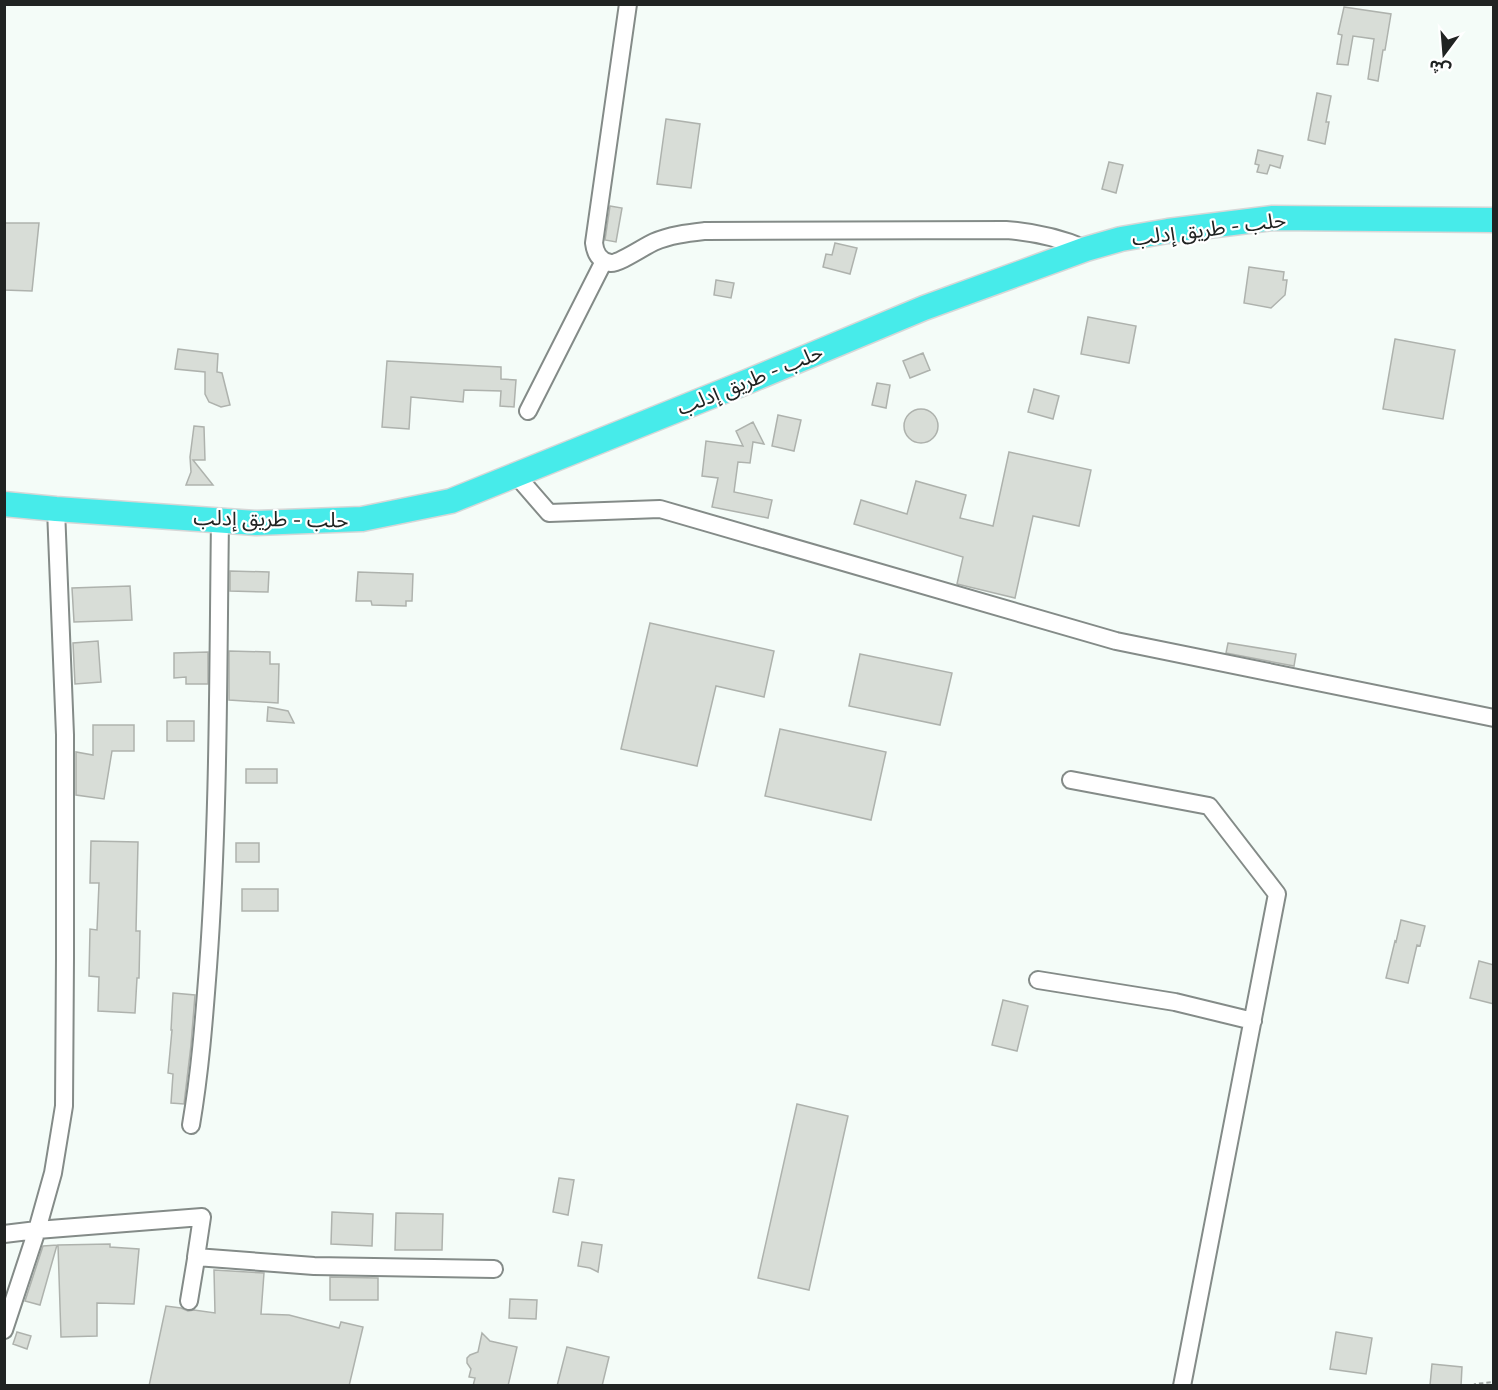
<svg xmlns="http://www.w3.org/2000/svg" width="1498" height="1390" font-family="'Nunito Sans','Noto Sans Arabic',sans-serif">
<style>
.building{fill:#d8ddd7;stroke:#aeb2ad;stroke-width:1.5}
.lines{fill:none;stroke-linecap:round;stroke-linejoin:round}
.minor-casing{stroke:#848b88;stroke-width:20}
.highway-casing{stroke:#d7d7d7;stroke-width:27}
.path{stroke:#9da3a0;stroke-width:2;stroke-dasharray:4.5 3;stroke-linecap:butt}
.minor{stroke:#fff;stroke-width:16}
.highway{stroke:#47ebea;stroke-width:24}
.labels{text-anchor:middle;stroke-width:4.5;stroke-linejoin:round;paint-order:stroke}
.street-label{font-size:21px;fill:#202322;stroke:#fff}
</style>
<rect width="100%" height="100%" fill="#f4fcf8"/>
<path class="building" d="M 1344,7 L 1391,14 L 1385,50 L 1383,50 L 1378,81 L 1368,79 L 1374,39 L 1353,36 L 1348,65 L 1337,64 L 1342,35 L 1338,34 Z
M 1317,93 L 1331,96 L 1326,122 L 1329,122 L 1325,144 L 1308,140 Z
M 666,119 L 700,124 L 691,188 L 657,184 Z
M 1258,150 L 1283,156 L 1280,168 L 1270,165 L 1267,174 L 1257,172 L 1259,165 L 1255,164 Z
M 1109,162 L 1123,165 L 1116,193 L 1102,189 Z
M 610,206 L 622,208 L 616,242 L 605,240 Z
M 4,223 L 39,223 L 32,291 L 4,290 Z
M 835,243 L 857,248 L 850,274 L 823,267 L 826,254 L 832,255 Z
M 1249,267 L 1284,272 L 1283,280 L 1287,280 L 1285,295 L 1271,308 L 1244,303 Z
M 716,280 L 734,283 L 731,298 L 714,295 Z
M 1088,317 L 1136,326 L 1129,363 L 1081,354 Z
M 1395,339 L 1455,350 L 1443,419 L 1383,409 Z
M 178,349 L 218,354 L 217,372 L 222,373 L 230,405 L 221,407 L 209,402 L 205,394 L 205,372 L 175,369 Z
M 923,353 L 930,370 L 910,378 L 903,361 Z
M 387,361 L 501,367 L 501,379 L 516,380 L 514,407 L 500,406 L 501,391 L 464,390 L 463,402 L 411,397 L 409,429 L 382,427 Z
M 877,383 L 890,385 L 886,408 L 872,405 Z
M 1034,389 L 1059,396 L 1053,419 L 1028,412 Z
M904 426a17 17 0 1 1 34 0a17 17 0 1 1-34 0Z
M 778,415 L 801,420 L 794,451 L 772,446 Z
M 753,422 L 764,444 L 753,442 L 750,463 L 738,462 L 734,492 L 772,500 L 768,518 L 712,507 L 718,478 L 702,476 L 706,441 L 743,446 L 736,431 Z
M 194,426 L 204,427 L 205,460 L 193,460 L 213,485 L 186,485 L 191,472 L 190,457 Z
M 1009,452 L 1091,470 L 1079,526 L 1033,516 L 1015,598 L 957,584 L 963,557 L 854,524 L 861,500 L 907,514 L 916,481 L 966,495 L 960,518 L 993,526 Z
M 230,571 L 269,572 L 268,592 L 230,591 Z
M 358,572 L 413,574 L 412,601 L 406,601 L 406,606 L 372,605 L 371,601 L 356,601 Z
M 130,586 L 132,620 L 74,622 L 72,588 Z
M 650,623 L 774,651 L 764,697 L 716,686 L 697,766 L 621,749 Z
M 98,641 L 101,682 L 75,684 L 73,643 Z
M 1228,643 L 1296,654 L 1294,666 L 1226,653 Z
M 229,651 L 270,652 L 270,664 L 279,664 L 278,703 L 229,700 Z
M 208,652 L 208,684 L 186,684 L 186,677 L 174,678 L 174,653 Z
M 860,654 L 952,673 L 940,725 L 849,706 Z
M 268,707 L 288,711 L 294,723 L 267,721 Z
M 167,721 L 194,721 L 194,741 L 167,741 Z
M 93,725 L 134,725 L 134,751 L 112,751 L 104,799 L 76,795 L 76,752 L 93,755 Z
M 780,729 L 886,752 L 871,820 L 765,796 Z
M 246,769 L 277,769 L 277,783 L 246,783 Z
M 91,841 L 138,842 L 136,931 L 140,931 L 139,978 L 137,978 L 135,1013 L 98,1011 L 99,977 L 89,976 L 90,929 L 97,930 L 99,883 L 90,883 Z
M 236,843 L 259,843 L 259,862 L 236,862 Z
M 242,889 L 278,889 L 278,911 L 242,911 Z
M 1401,920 L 1425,926 L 1420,946 L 1417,945 L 1408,983 L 1386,978 L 1395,941 L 1396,942 Z
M 1479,961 L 1494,965 L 1494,1004 L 1470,998 Z
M 173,993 L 195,995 L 191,1045 L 184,1104 L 171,1103 L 173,1074 L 168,1073 L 172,1030 L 171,1030 Z
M 1003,1000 L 1028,1006 L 1017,1051 L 992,1045 Z
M 797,1104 L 848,1116 L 809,1290 L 758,1278 Z
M 559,1178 L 574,1180 L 568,1215 L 553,1212 Z
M 332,1212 L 373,1214 L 372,1246 L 331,1244 Z
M 396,1213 L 443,1214 L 442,1250 L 395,1250 Z
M 582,1242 L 602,1245 L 598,1272 L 590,1268 L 578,1266 Z
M 110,1244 L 110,1247 L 139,1249 L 134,1304 L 97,1303 L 97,1336 L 61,1337 L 58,1245 Z
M 57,1245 L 40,1305 L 25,1301 L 43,1246 Z
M 214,1270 L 264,1273 L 261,1314 L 289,1315 L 339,1328 L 341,1322 L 363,1327 L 349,1386 L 149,1386 L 166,1306 L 181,1308 L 188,1311 L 194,1310 L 215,1313 Z
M 330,1277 L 378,1278 L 378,1300 L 330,1300 Z
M 510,1299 L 537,1300 L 536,1319 L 509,1318 Z
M 17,1332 L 31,1336 L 27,1349 L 13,1344 Z
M 1336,1332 L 1372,1338 L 1366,1374 L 1330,1369 Z
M 482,1333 L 490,1341 L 517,1347 L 508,1386 L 473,1386 L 475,1378 L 469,1377 L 471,1369 L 467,1363 L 467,1358 L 470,1355 L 478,1352 Z
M 567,1347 L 609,1357 L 602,1386 L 557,1386 Z
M 1432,1364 L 1462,1367 L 1461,1386 L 1430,1385 Z"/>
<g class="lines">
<g class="minor-casing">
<path id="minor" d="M 628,4 L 594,243 C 595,252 599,262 611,263 C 620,263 643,247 654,242 C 670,235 688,233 705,231 L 1006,230 C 1034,232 1060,238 1086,249
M 528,411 L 604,261
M 516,475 L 549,513 L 660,509 L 1116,641 L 1494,718
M 1071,780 L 1209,806 L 1277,894 L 1182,1386
M 1038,980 L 1175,1002 L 1253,1021
M 191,1125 C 200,1072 204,1020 208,967 C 219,818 218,669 220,520
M 4,1234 L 37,1230 L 202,1217 L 196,1257 L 314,1266 L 494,1269
M 189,1301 L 197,1253
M 4,1330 L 37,1230 L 53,1173 L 64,1106 L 65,958 L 65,735 L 56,509"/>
</g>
<g class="highway-casing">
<path id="highway" d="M 4,504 L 56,509 L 256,523 L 362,519 L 451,501 L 749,381 L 924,308 L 1086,249 L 1121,239 L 1168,231 L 1273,218 L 1494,220"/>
</g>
<path class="path" d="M 395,1386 L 395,1384
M 1472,1386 L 1475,1384 L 1494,1382"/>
<use href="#minor" class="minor"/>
<use href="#highway" class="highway"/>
</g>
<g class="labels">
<g class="street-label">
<text transform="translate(1209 229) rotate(-7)" y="7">حلب - طريق إدلب</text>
<text transform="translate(750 380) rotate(-22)" y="7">حلب - طريق إدلب</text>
<text transform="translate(271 519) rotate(1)" y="7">حلب - طريق إدلب</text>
</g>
</g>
<rect width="1498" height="1390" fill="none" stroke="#202322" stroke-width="12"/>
<g transform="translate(1444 54) rotate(196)" stroke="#ffffff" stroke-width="4.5" paint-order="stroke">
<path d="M0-4.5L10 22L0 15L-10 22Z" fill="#202322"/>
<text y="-9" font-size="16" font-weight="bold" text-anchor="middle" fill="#202322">ش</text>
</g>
</svg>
